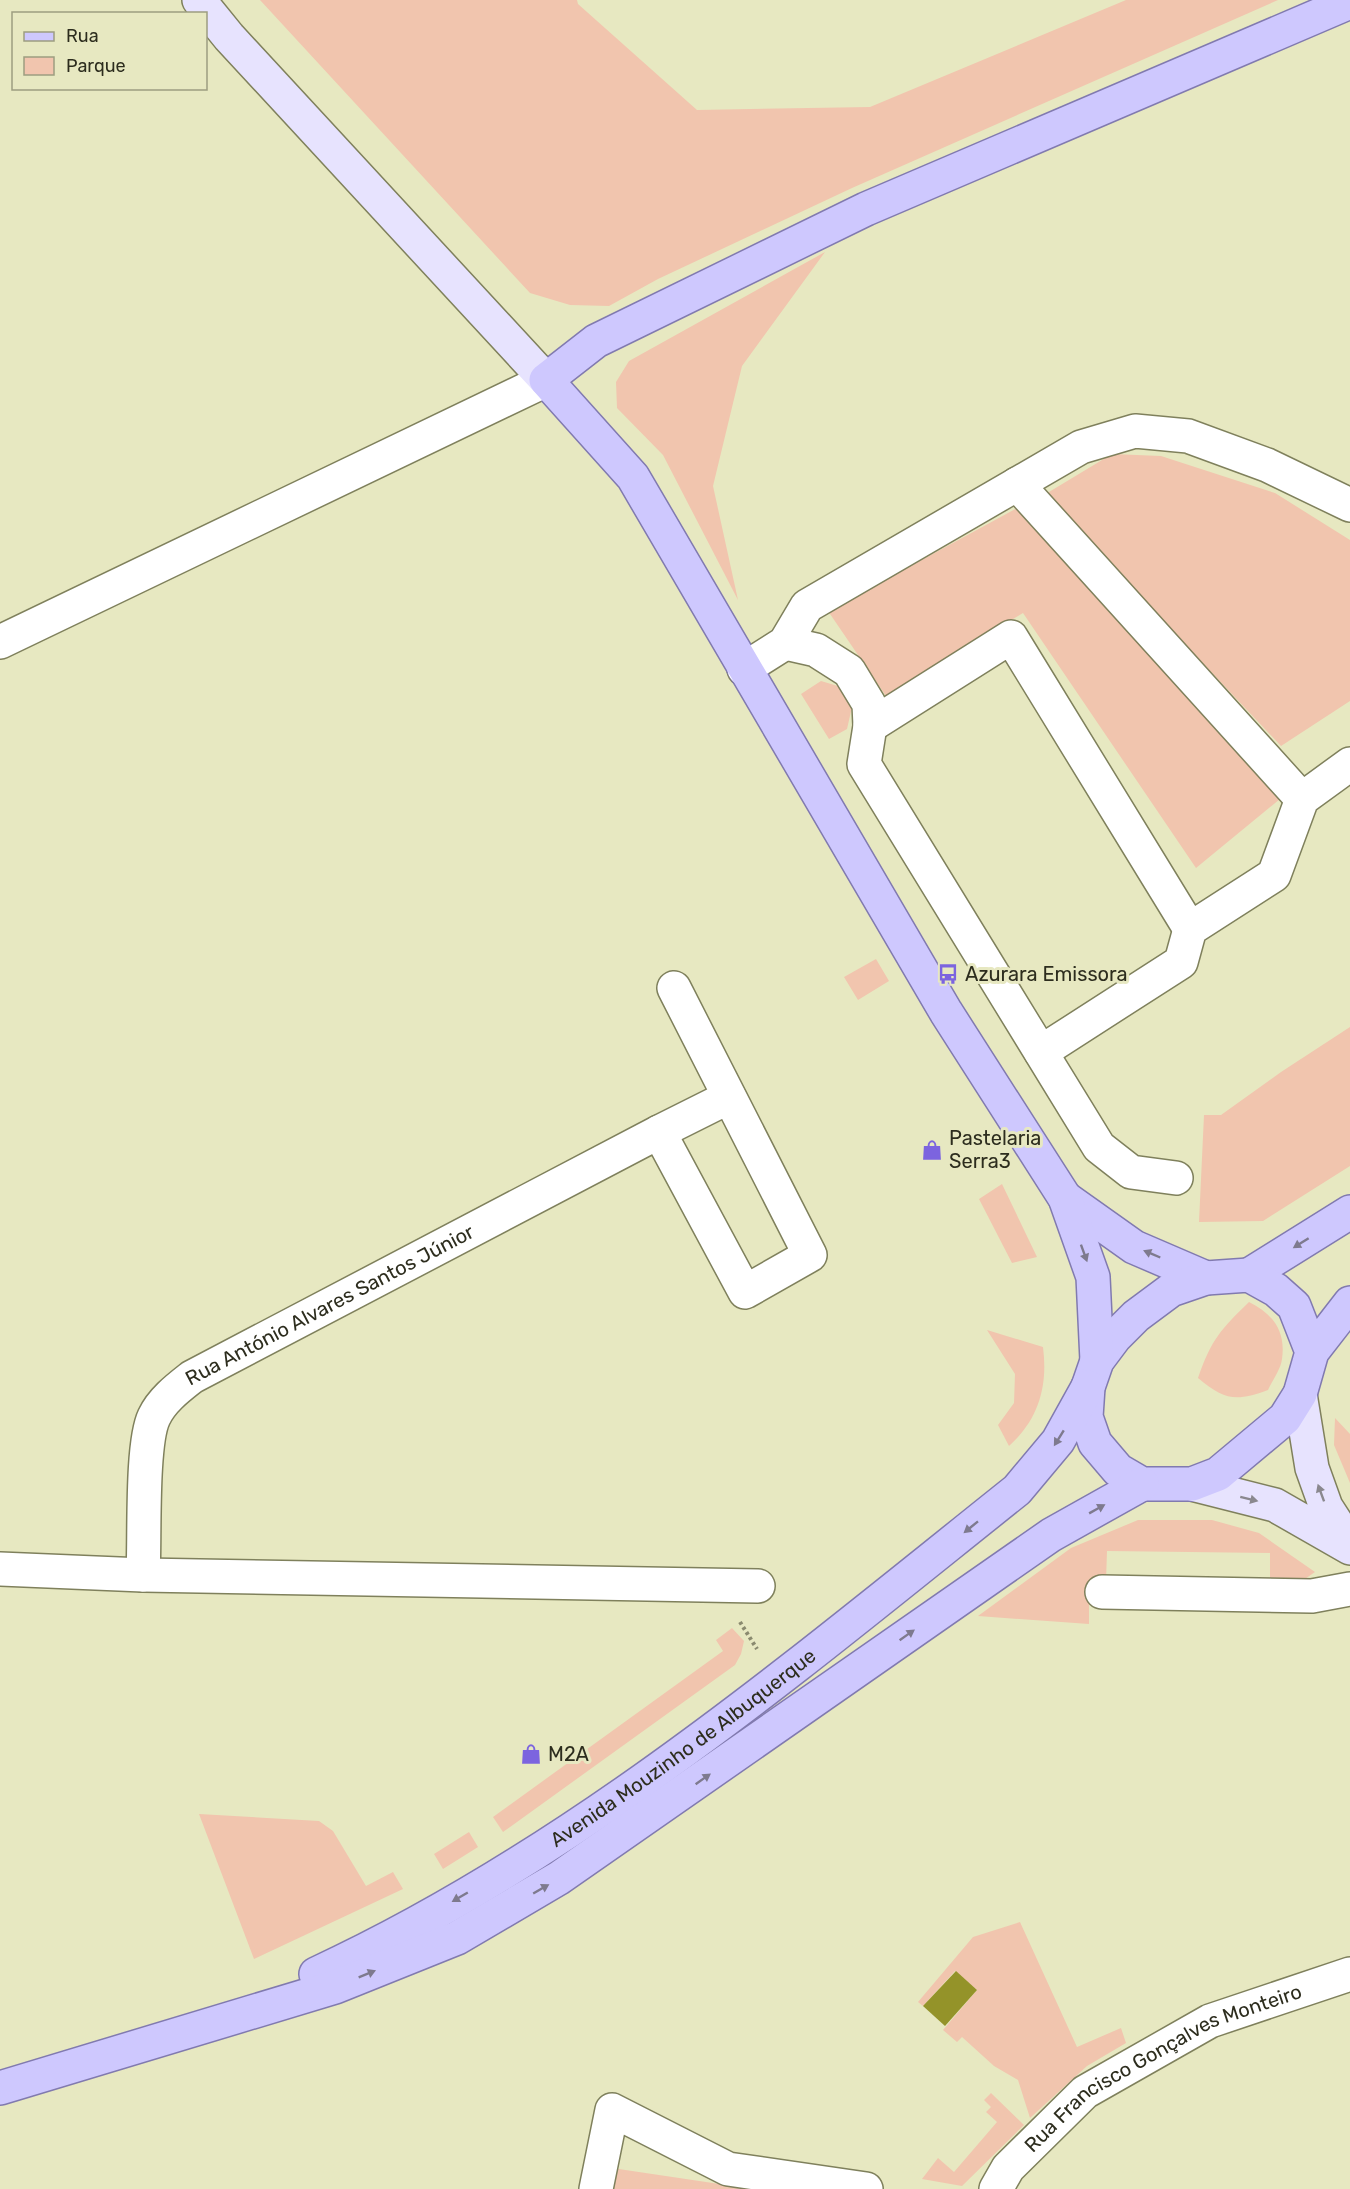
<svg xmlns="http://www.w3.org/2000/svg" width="1350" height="2189" font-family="Rubik,sans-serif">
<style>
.green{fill:#f1c5ae}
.water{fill:#949329}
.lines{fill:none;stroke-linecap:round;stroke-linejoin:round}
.street-casing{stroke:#7f805c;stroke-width:36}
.secondary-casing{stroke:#7f805c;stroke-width:36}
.primary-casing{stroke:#817aaf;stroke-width:36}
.path{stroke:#8a8a6f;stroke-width:4;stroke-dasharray:3 3;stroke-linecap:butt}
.street{stroke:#fff;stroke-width:33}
.secondary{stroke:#e7e3fe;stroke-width:33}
.primary{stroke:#cec8fe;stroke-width:33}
.oneway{fill:#7e7a8e}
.oneway2{fill:#8a888e}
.labels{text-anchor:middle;stroke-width:6;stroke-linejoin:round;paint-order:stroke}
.poi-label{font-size:20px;fill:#2d2d1e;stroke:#e7e8c1;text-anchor:start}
.street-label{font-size:20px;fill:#2d2d1e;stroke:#e7e8c1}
</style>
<rect width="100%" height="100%" fill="#e7e8c1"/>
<path class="green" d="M 260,0 L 577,0 L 578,4 L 697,110 L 870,107 L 1126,0 L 1278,0 L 852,188 L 658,279 L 609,306 L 570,305 L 530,293 Z
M 825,252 L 742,366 L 713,486 L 738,600 L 663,455 L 617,408 L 616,382 L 629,361 Z
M 1112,454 L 1161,456 L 1275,493 L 1350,540 L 1350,701 L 1281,746 L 1044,495 Z
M 1019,507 L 1280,799 L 1196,868 L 1023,613 L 886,696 L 828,611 Z
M 821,681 L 841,687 L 852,707 L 847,729 L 829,739 L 801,694 Z
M 876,959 L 889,981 L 858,1000 L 844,977 Z
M 1350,1027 L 1350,1166 L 1263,1221 L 1199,1222 L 1204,1115 L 1221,1115 L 1281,1072 Z
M 1002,1184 L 1037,1257 L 1012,1263 L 979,1199 Z
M 1249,1302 C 1273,1314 1286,1331 1282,1359 C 1281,1369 1272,1381 1268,1390 C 1235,1402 1225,1400 1198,1378 C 1211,1340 1221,1329 1249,1302 Z
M 987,1330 L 1043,1347 C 1048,1386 1039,1419 1009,1446 L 998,1425 L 1014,1403 L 1015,1374 Z
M 1335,1418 L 1350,1434 L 1350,1483 L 1334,1445 Z
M 1138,1520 L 1212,1520 L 1259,1533 L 1315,1572 L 1302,1581 L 1270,1583 L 1270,1553 L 1107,1551 L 1106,1581 L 1089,1583 L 1089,1624 L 978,1616 L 1071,1548 Z
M 732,1628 L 744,1641 L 741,1654 L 735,1665 L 503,1832 L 493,1817 L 723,1651 L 716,1640 Z
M 199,1814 L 319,1821 L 333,1831 L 366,1886 L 393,1872 L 403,1889 L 254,1959 Z
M 469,1832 L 478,1847 L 443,1869 L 434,1854 Z
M 1020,1922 L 1077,2047 L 1121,2028 L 1126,2043 L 1087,2066 L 1030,2118 L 1018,2080 L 994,2066 L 962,2037 L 957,2042 L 943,2030 L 977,1990 L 955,1971 L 923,2006 L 918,2002 L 973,1937 Z
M 991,2093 L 1024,2125 L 962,2186 L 922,2179 L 938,2158 L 954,2172 L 997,2122 L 986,2112 L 991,2107 L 984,2100 Z
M 612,2168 L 753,2189 L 609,2189 Z"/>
<path class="water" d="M 956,1971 L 977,1990 L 945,2026 L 923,2006 Z"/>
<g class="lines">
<g class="street-casing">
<g id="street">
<path d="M 1017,484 L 1302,799"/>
<path d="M 0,642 L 546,380"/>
<path d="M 785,643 L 816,650 L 849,671 L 869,704 L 870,726 L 864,764 L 1099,1147 L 1131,1172 L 1176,1178"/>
<path d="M 744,669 L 785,643 L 807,606 L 1081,447 L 1135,431 L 1188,436 L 1267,465 L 1350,505"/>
<path d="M 870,726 L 1011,637 L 1190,929"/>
<path d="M 1041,1052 L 1181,962 L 1190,929 L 1274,875 L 1302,799 L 1350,764"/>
<path d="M 659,1132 L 729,1097"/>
<path d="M 0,1569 L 143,1575 L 758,1586"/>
<path id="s1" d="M 143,1575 C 145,1540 141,1444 154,1417 C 162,1400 178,1388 192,1377 L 659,1132 L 745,1292 L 810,1255 L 674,988"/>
<path d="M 1102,1592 L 1312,1596 L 1350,1589"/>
<path d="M 596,2189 L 612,2110 L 728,2169 L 866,2189"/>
<path id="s2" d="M 996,2189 L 1008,2168 L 1085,2092 L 1210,2021 L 1350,1974"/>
</g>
</g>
<g class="secondary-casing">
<path id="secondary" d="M 199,0 L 229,37 L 546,380
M 1300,1394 L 1312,1468 L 1326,1507 L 1350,1544
M 1192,1484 L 1275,1505 L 1350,1548"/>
</g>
<g class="primary-casing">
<g id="primary">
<path d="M 1065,1198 L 1134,1247 L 1206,1278"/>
<path d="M 1249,1275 L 1350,1212"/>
<path d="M 1312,1352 L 1294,1306 L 1276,1290 L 1249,1275 L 1206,1278 L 1171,1290 L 1136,1316 L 1115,1337 L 1097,1361 L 1088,1387 L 1086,1417 L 1095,1443 L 1118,1470 L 1142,1484 L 1192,1484 L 1218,1474 L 1285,1418 L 1300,1394 L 1312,1352 L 1350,1303"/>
<path d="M 1097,1361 L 1093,1277 L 1065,1198 L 946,1012 L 633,477 L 546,380 L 596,341 L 866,209 L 1350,2"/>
<path id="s3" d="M 316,1974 C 575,1854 795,1667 1017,1490 L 1058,1441 L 1088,1387"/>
<path d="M 0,2088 L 335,1987 L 457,1938 L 559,1878 L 1051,1535 L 1142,1484"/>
</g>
</g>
<path class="path" d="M 740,1622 L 757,1649"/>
<use href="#street" class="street"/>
<use href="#secondary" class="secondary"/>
<use href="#primary" class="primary"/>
</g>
<defs><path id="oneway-solid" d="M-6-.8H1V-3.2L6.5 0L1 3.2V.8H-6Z" transform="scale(1.5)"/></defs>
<g class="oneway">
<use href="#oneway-solid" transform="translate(1301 1243) rotate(148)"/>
<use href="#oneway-solid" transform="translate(1084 1253) rotate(70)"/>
<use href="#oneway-solid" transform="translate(1152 1254) rotate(-157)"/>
<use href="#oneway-solid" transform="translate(1059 1438) rotate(122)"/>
<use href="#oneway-solid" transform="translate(1097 1509) rotate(-29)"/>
<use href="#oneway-solid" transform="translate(971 1527) rotate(141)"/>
<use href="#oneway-solid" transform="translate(907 1635) rotate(-35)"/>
<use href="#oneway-solid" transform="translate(703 1779) rotate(-35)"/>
<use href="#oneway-solid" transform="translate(541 1889) rotate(-30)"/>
<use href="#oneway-solid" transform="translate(460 1897) rotate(150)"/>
<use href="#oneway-solid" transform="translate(367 1974) rotate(-22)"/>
</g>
<g class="oneway2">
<use href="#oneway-solid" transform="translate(1321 1493) rotate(-110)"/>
<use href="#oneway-solid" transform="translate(1249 1499) rotate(14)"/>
</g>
<defs>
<g id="bus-bare" transform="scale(1.62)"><path d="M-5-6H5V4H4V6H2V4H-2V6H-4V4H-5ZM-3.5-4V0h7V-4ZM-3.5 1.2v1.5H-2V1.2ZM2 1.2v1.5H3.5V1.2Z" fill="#7c64df" stroke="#e7e8c1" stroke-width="2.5" paint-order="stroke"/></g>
<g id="shop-bare" transform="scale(1.62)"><path d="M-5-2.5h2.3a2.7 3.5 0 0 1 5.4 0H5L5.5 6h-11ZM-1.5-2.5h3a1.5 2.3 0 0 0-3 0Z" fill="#7c64df" stroke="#e7e8c1" stroke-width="2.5" paint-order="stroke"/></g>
</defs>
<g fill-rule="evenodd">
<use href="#bus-bare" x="948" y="974"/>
<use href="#shop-bare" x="932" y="1150"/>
<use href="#shop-bare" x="531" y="1754"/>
</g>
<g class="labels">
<g class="poi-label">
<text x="965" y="981">Azurara Emissora</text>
<text x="949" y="1145">Pastelaria<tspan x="949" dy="23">Serra3</tspan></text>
<text x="548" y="1761">M2A</text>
</g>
<g class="street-label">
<text dy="7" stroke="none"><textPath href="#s1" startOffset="370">Rua António Alvares Santos Júnior</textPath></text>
<text dy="7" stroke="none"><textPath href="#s3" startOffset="432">Avenida Mouzinho de Albuquerque</textPath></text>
<text dy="7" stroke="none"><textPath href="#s2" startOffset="212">Rua Francisco Gonçalves Monteiro</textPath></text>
</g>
</g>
<rect x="12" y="12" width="195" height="78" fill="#e7e8c1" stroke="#9d9d80" stroke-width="1.5"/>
<rect x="24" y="32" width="30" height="9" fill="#cec8fe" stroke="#9d9d80" stroke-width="1.5"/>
<text x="66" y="42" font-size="18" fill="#2d2d1e">Rua</text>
<rect x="24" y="57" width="30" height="18" fill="#f1c5ae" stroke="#9d9d80" stroke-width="1.5"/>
<text x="66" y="72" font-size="18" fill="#2d2d1e">Parque</text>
</svg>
